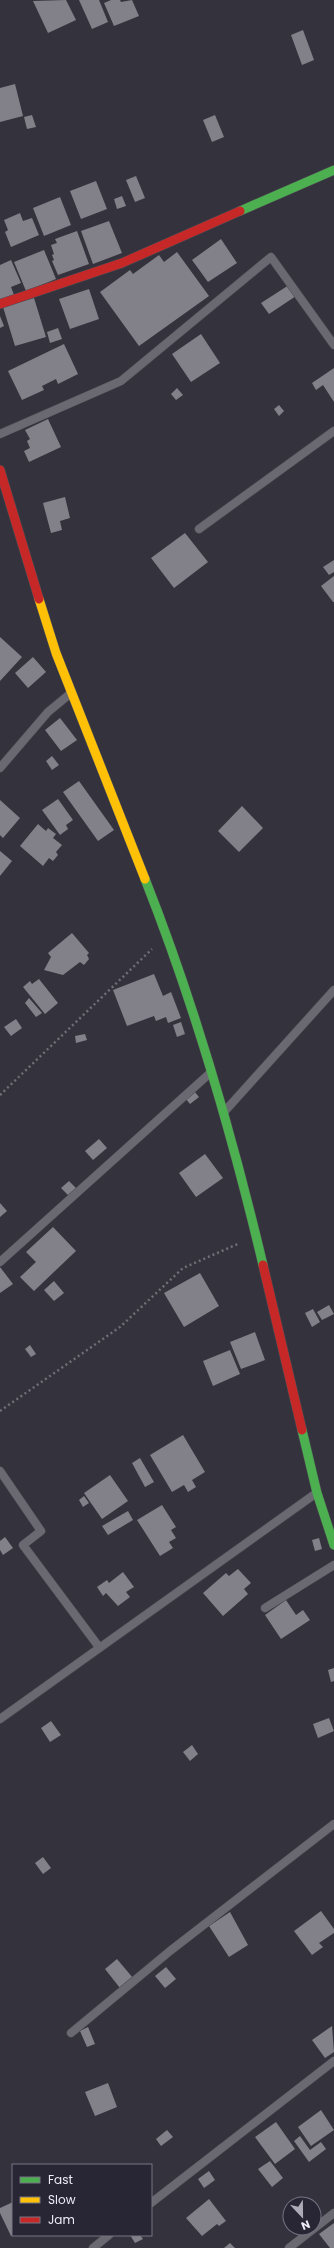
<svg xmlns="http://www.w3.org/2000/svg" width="334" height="2248" font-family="Poppins,sans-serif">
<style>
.building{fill:#828189}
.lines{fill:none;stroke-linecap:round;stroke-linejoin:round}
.lane-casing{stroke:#4f4e55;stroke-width:9}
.fast-casing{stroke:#4f4e55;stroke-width:10}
.slow-casing{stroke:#4f4e55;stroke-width:10}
.jam-casing{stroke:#4f4e55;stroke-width:10}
.path{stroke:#706f75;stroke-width:2.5;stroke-dasharray:2 3;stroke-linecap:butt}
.lane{stroke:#6a6971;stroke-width:8}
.fast{stroke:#4caf50;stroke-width:9}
.slow{stroke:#ffc107;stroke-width:9}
.jam{stroke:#c62828;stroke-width:9}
</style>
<rect width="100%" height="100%" fill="#34323c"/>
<path class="building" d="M 66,0 L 76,20 L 48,33 L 33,1 Z
M 79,0 L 99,0 L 108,22 L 92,29 Z
M 111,0 L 120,0 L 121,2 L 132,0 L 139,16 L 114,26 L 104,3 Z
M 303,30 L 314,60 L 302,65 L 291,35 Z
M 15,84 L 23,116 L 0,122 L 0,88 Z
M 32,115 L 36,127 L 27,129 L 24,117 Z
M 215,115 L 224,137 L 212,142 L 203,120 Z
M 136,176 L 145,198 L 135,202 L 126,180 Z
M 96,181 L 107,209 L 81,219 L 70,191 Z
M 122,196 L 126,206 L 117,209 L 114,199 Z
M 60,197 L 71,225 L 44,236 L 33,208 Z
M 20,213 L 23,221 L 32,218 L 39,235 L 11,247 L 5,232 L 8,230 L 4,220 Z
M 109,221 L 122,253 L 93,264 L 81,231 Z
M 77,231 L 89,264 L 58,275 L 52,261 L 54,260 L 52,255 L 54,254 L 51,245 L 57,243 L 55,239 Z
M 221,239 L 237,263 L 208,282 L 192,260 Z
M 44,250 L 56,279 L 26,291 L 14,262 Z
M 177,252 L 209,296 L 139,346 L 100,292 L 130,270 L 133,274 L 159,255 L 164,262 Z
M 11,260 L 21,283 L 11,287 L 14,295 L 0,301 L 0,265 Z
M 289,285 L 296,296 L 269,314 L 261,303 Z
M 89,289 L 99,319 L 70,329 L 59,299 Z
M 34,298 L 46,337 L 15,346 L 3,307 Z
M 0,316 L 4,326 L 0,328 Z
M 58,328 L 62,339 L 50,343 L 47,332 Z
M 201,334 L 220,363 L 191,382 L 172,354 Z
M 64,344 L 78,374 L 58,384 L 56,379 L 42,386 L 44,390 L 22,400 L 8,371 Z
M 334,368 L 334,402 L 323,385 L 316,390 L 312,383 Z
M 177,388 L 183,395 L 176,400 L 171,394 Z
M 279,405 L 284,411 L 279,416 L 274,409 Z
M 48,419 L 61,447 L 29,462 L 24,451 L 30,448 L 27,441 L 30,439 L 25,430 Z
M 65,497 L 70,518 L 60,521 L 62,530 L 51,533 L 43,503 Z
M 185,533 L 208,562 L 174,588 L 151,558 Z
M 334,560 L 334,572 L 329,575 L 323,567 Z
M 334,576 L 334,602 L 333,602 L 321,586 Z
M 0,637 L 22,657 L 0,681 Z
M 33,657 L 46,672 L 28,688 L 15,673 Z
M 60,718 L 77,740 L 61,751 L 45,730 Z
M 52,756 L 59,765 L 52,770 L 46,761 Z
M 79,781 L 114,830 L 98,841 L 63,792 Z
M 58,799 L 73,820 L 66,825 L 68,829 L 60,835 L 42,810 Z
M 0,800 L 20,818 L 3,838 L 0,835 Z
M 242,806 L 263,828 L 239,852 L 218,831 Z
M 38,824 L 46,831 L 48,828 L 56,834 L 53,838 L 62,845 L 56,852 L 58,855 L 53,861 L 49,858 L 43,866 L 20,846 Z
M 0,851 L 12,861 L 0,876 Z
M 72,933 L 89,953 L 87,955 L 89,959 L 84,965 L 80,962 L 63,975 L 44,970 L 51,957 L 48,953 Z
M 154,974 L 163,996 L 171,992 L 181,1018 L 168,1023 L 166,1017 L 156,1021 L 154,1016 L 127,1026 L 113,990 Z
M 39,979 L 58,1003 L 45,1014 L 23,987 L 30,981 L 32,984 Z
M 29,998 L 42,1013 L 36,1017 L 25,1003 Z
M 16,1019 L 22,1028 L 11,1036 L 4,1027 Z
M 181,1022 L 185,1034 L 177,1037 L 173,1025 Z
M 85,1034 L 87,1040 L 76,1043 L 75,1036 Z
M 194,1091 L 199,1097 L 190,1104 L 185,1098 Z
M 99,1139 L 107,1148 L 93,1160 L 85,1151 Z
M 205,1154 L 223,1178 L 196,1197 L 179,1173 Z
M 69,1181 L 76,1188 L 68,1195 L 61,1188 Z
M 0,1203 L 7,1211 L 0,1217 Z
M 53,1227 L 76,1251 L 34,1291 L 20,1277 L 36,1262 L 26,1252 Z
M 0,1267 L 13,1284 L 0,1293 Z
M 200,1273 L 219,1306 L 184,1327 L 164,1293 Z
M 54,1281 L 64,1293 L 54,1301 L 44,1290 Z
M 329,1305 L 334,1314 L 322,1320 L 317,1312 Z
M 313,1309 L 320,1322 L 312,1327 L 305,1313 Z
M 255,1332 L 265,1360 L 241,1369 L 230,1342 Z
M 30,1345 L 36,1354 L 31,1357 L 25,1349 Z
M 230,1350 L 240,1374 L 213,1386 L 203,1361 Z
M 183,1435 L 205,1472 L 192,1480 L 196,1487 L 188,1492 L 184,1485 L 172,1492 L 150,1455 Z
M 140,1458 L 154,1482 L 145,1487 L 132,1463 Z
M 110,1475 L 128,1501 L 102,1519 L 84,1493 Z
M 84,1496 L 89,1503 L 83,1507 L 79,1500 Z
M 162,1505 L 176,1527 L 171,1530 L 176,1538 L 169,1542 L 173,1548 L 160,1556 L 137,1520 Z
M 128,1511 L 133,1520 L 108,1535 L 102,1526 Z
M 5,1537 L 13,1548 L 3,1555 L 0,1550 L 0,1541 Z
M 319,1538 L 322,1549 L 315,1551 L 312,1540 Z
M 238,1569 L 251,1583 L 244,1589 L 248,1594 L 223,1616 L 203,1593 L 226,1573 L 229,1576 Z
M 123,1572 L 134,1587 L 126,1592 L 130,1597 L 118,1606 L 106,1593 L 103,1596 L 97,1587 L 107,1580 L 109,1583 Z
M 286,1600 L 296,1615 L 303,1610 L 310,1620 L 281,1639 L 265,1615 Z
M 334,1668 L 334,1681 L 331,1682 L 328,1670 Z
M 329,1718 L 334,1731 L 318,1738 L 313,1724 Z
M 51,1721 L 61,1735 L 50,1742 L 41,1728 Z
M 192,1745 L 198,1754 L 190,1761 L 183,1752 Z
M 43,1857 L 51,1868 L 43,1874 L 35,1863 Z
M 321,1911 L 334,1929 L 334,1933 L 319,1943 L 323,1947 L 312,1955 L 294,1931 Z
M 230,1912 L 248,1945 L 229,1957 L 209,1926 Z
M 117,1959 L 133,1978 L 120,1988 L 105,1969 Z
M 166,1967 L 176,1979 L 165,1988 L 155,1976 Z
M 332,2026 L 334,2052 L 325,2058 L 312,2040 Z
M 88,2027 L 95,2044 L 87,2047 L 80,2031 Z
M 108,2083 L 117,2107 L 95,2116 L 85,2092 Z
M 321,2110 L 334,2130 L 311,2146 L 298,2127 Z
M 276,2122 L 295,2149 L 275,2164 L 255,2137 Z
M 167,2130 L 173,2137 L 161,2146 L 156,2139 Z
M 300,2136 L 310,2150 L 321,2142 L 326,2149 L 309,2162 L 294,2141 Z
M 270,2161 L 283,2178 L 272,2187 L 258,2169 Z
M 209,2171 L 215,2180 L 204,2188 L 198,2179 Z
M 209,2199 L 226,2221 L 219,2226 L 217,2224 L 202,2236 L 186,2218 Z
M 13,2202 L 13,2235 L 11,2236 L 0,2213 L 0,2208 Z
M 334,2223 L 334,2248 L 330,2248 L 319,2234 Z
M 130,2235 L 140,2235 L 143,2239 L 135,2243 Z
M 230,2243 L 235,2248 L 224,2248 Z"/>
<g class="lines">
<g class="lane-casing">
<path id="lane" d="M 0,434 L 121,381 L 271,257 L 334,345
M 199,529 L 334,431
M 0,768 L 48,712 L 71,693
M 225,1111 L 334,990
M 0,1262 L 209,1074
M 0,1471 L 41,1531 L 23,1545 L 99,1647
M 265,1608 L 334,1565
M 0,1719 L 315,1494
M 71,2033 L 170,1951 L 334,1824
M 151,2203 L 334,2061
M 93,2248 L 109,2235
M 289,2248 L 334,2213"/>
</g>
<g class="fast-casing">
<path id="fast" d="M 240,211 L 334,170
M 145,879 C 194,1003 232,1134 263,1265
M 302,1430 L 317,1493 L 334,1545"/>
</g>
<g class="slow-casing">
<path id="slow" d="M 39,599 L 56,653 L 145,879"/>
</g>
<g class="jam-casing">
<path id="jam" d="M 0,304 L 122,263 L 240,211
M 0,470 L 39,599
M 263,1265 L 302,1430"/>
</g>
<path class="path" d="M 0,1095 L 152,949
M 0,1411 L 120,1327 L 183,1268 L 240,1243"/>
<use href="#lane" class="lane"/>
<use href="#fast" class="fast"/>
<use href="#slow" class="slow"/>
<use href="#jam" class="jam"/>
</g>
<rect x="12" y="2164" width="140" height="72" fill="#282535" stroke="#777583"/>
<rect x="20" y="2177" width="20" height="6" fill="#4caf50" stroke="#777583"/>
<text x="48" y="2184" font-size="12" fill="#eeecf7">Fast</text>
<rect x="20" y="2197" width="20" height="6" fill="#ffc107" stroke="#777583"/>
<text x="48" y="2204" font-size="12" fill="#eeecf7">Slow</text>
<rect x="20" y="2217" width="20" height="6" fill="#c62828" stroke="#777583"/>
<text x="48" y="2224" font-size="12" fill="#eeecf7">Jam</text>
<g transform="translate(302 2216) rotate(158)"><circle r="19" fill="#282535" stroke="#777583"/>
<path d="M0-3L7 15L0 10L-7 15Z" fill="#adabb6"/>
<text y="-6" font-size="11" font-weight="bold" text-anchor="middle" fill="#eeecf7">N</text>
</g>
</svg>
